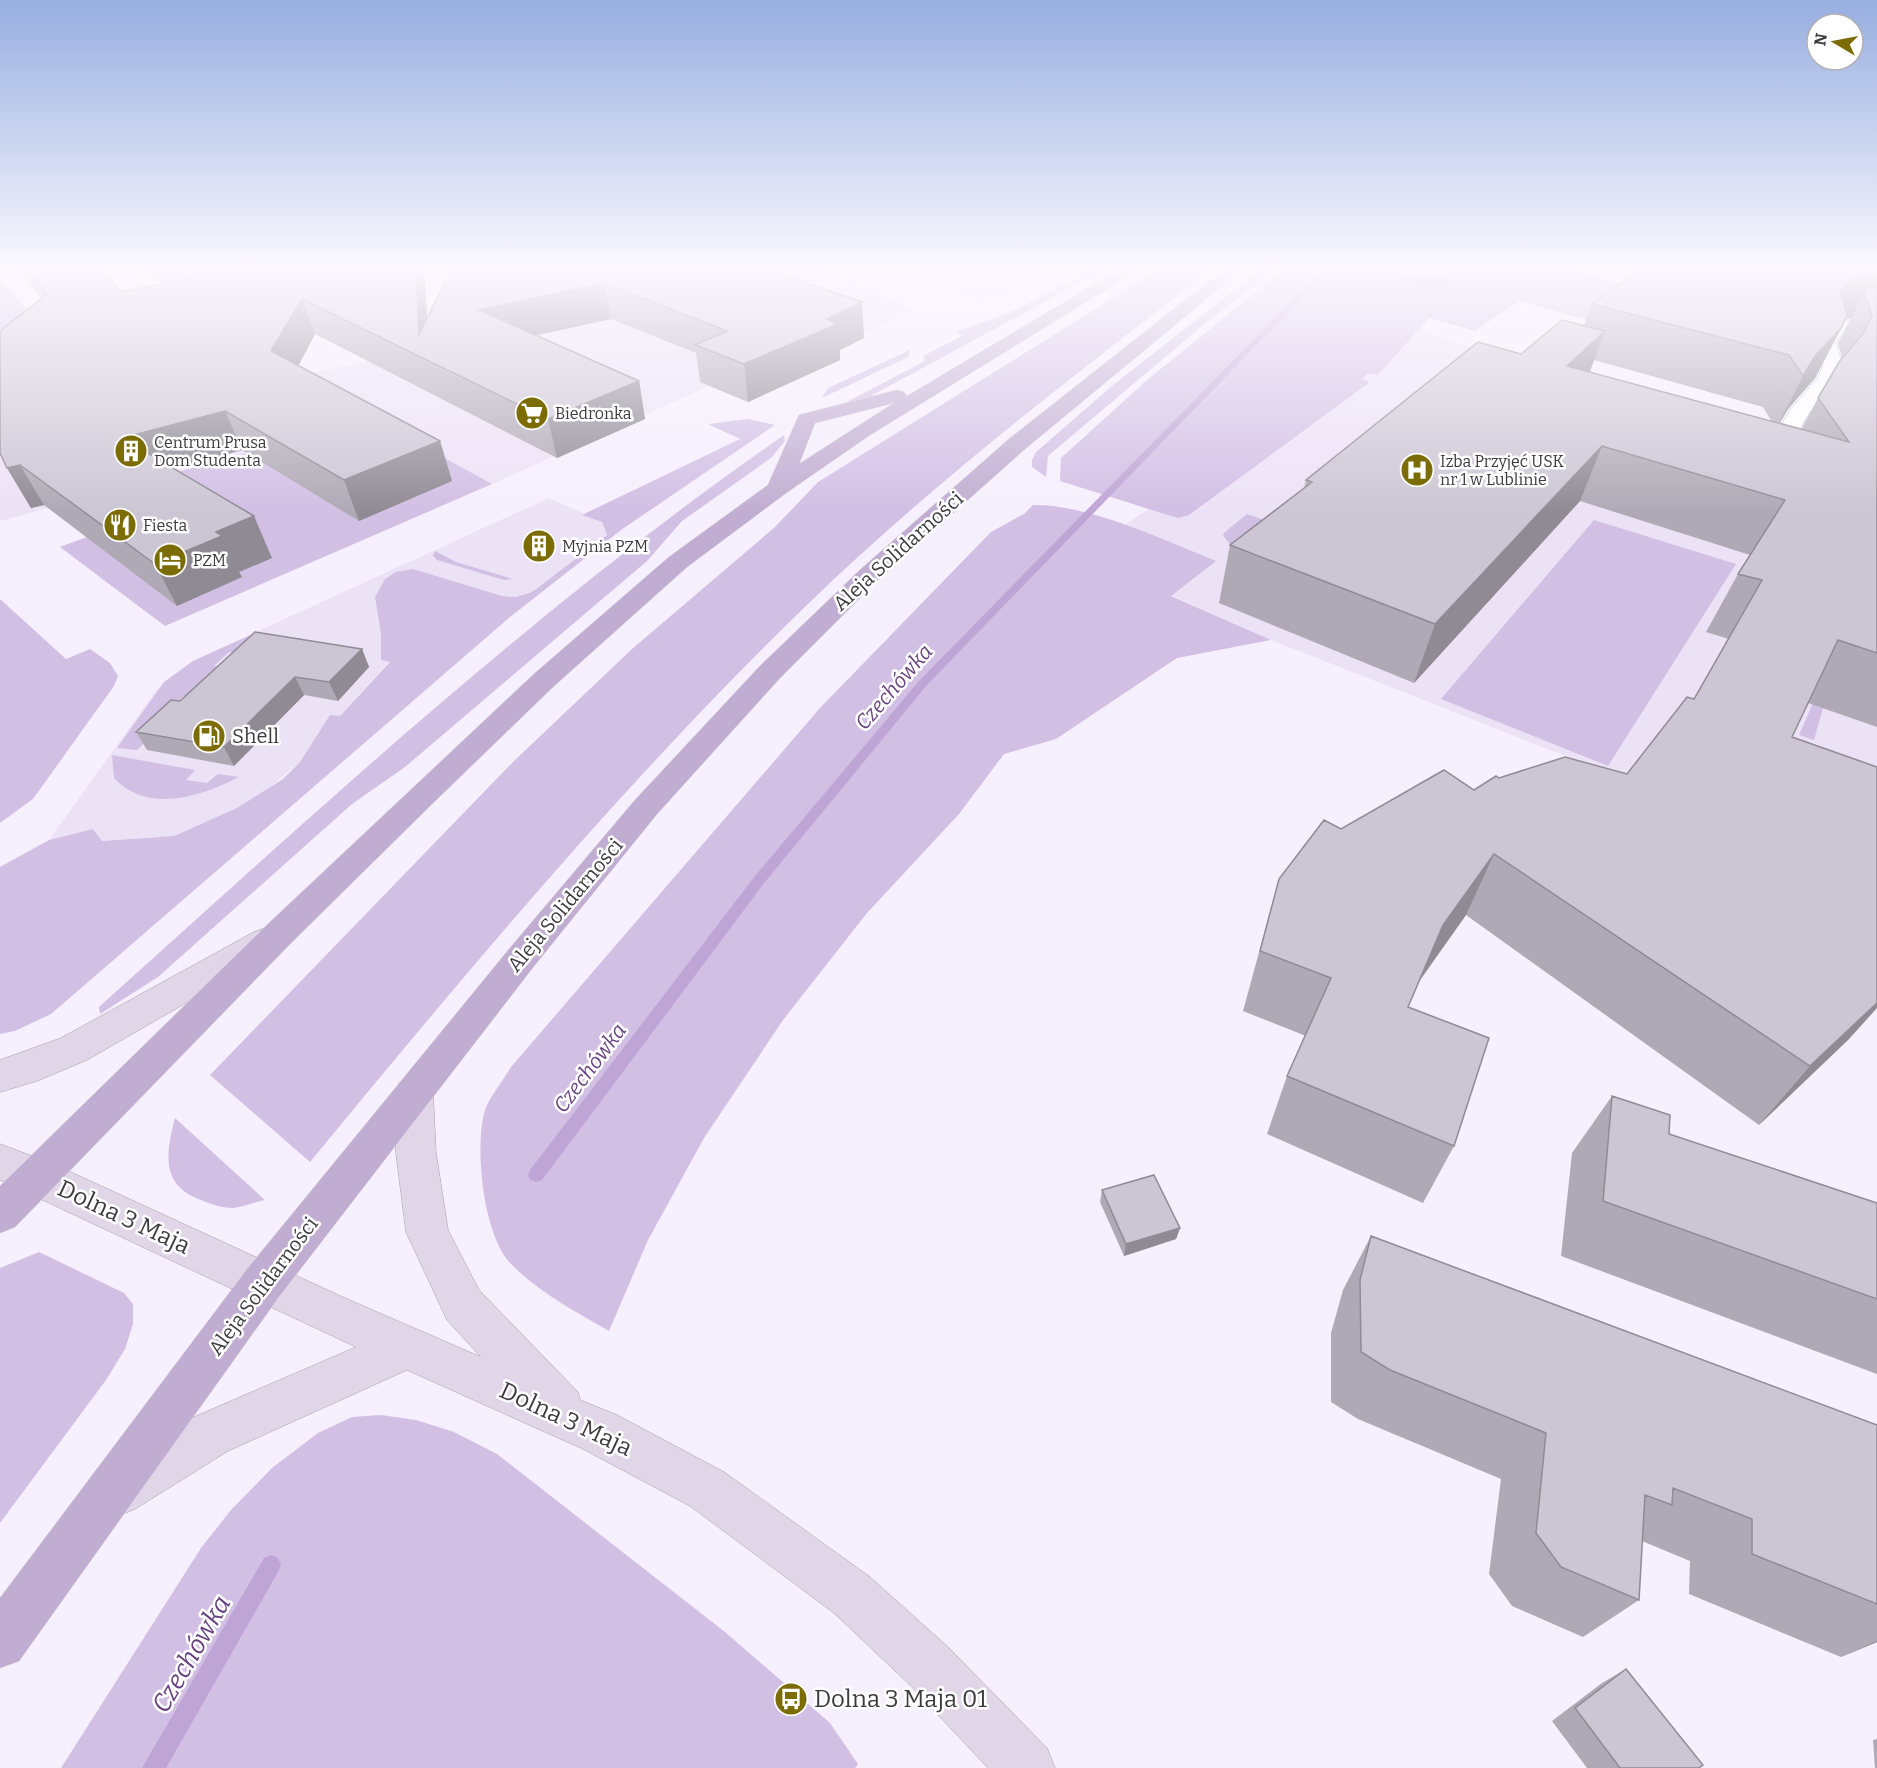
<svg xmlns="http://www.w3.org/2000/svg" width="1877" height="1768" font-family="Bitter,serif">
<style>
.built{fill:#ece2f6}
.green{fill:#d2bfe4}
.water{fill:#bfa5d5}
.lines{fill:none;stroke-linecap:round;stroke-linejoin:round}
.stream{fill:#bfa5d5;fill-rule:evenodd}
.street-casing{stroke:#a69fad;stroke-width:1}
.secondary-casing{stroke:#a69fad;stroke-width:1}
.primary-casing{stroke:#d4d4d5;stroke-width:1}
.street{fill:#fff;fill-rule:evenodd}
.secondary{fill:#e0d6e8;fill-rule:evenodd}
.primary{fill:#c1add1;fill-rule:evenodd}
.wall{fill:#afa9b5;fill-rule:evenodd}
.shaded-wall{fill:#8f8a94}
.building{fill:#ccc5d3;stroke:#8f8a94;stroke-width:1.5}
.labels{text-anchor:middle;stroke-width:5;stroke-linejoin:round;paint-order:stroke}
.far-poi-label{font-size:16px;fill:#3d3a40;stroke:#fff;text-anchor:start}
.street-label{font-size:20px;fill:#3d3a40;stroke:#fff}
.poi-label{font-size:20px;fill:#3d3a40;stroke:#fff;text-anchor:start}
.water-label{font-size:21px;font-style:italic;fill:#664380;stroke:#fff}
.near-street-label{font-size:24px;fill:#3d3a40;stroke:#fff}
.near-poi-label{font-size:24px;fill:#3d3a40;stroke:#fff;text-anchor:start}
.near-water-label{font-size:26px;font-style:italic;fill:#664380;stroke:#fff}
</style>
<rect width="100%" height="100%" fill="#f6effd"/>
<path class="built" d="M 748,267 L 822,267 L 914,310 L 858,335 L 864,338 L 830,355 L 840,360 L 748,402 L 709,386 L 492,484 L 395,430 L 256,452 L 0,521 L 0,448 L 256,385 L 480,337 Z
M 910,267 L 1054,267 L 982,300 Z
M 1391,318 L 1652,415 L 1877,486 L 1877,872 L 1634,783 L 1271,640 L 1171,595 L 1108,536 L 1161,501 Z
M 549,498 L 602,522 L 607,535 L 532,592 L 516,597 L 502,596 L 404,570 L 385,579 L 375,597 L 381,634 L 381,660 L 390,661 L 311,747 L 300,762 L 264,792 L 237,808 L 174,836 L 102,841 L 93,829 L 49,840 L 155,692 L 193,661 Z"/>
<path class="green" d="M 146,267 L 307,267 L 167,283 L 161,282 Z
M 1098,267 L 1109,267 L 869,397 L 845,403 L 925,361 L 923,356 L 962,336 L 956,332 L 1011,312 Z
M 1163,267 L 1214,267 C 1075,375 936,480 809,603 C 629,777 469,969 310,1162 L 210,1075 L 513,762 L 632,649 L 775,527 L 818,482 Z
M 1264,267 L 1277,267 L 1196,331 L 1048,456 L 1046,477 L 1032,467 L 1032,460 L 1036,452 L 1113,385 Z
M 1287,267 L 1558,267 L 1679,298 L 1635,333 L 1519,301 L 1475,331 L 1429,318 L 1378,375 L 1368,373 L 1362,379 L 1370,382 L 1189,515 L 1179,518 L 1171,516 L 1060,481 L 1061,458 L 1147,380 Z
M 0,277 L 37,323 L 0,334 Z
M 910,350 L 908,357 L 822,398 L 828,388 Z
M 748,419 L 775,425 L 621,530 L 510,617 L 51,1014 L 15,1031 L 0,1034 L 0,867 L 49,840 L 93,829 L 102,841 L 174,836 L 237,808 L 283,779 L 300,762 L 330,715 L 340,716 L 390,662 L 381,660 L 381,634 L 375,597 L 385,579 L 396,572 L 413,569 L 502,596 L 516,597 L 532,592 L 607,535 L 602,522 L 582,515 L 740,439 L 708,424 Z
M 360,422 L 394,430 L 492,484 L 165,626 L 60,547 L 87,537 L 163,476 Z
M 784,435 L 785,441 L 771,458 L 682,521 L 647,561 L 405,767 L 352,804 L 158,977 L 100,1014 L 99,1007 C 320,808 539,605 784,435 Z
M 1033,505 C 1088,504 1164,540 1216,561 L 1171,596 L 1271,640 L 1177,658 L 1056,739 L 1004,754 L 959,814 L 867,913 L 783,1020 L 704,1138 L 648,1240 L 609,1331 C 576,1312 538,1292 511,1264 C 483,1235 474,1147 485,1110 C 490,1096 503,1081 511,1067 L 820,708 L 991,532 L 1024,514 Z
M 1247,514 L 1267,521 L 1231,546 L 1223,535 L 1225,532 Z
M 1594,520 L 1736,564 L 1608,766 L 1441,699 Z
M 435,551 L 456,562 L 513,579 L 504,580 L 437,560 L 433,556 Z
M 0,599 L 66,659 L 90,649 L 110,663 L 118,676 L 114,686 L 33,799 L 0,823 Z
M 255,633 L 262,633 L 240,654 L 229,652 L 214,666 L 224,669 L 193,698 L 184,696 L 174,705 L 182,707 L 137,750 L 117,748 L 164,682 L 193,661 Z
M 1813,703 L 1823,708 L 1814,740 L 1799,735 Z
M 112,755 L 195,770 L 186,780 L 207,783 L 218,774 L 239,777 C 201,797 147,814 114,778 Z
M 175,1118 L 265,1200 C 255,1202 243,1207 233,1208 C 221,1208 211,1204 201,1200 C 160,1185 166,1153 175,1118 Z
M 39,1252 L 124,1293 L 133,1304 L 133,1324 L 125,1349 L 106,1380 L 0,1523 L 0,1268 Z
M 381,1415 L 416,1420 L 454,1432 L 497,1454 L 725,1632 L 830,1723 L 858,1764 L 855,1768 L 61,1768 L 201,1548 L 231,1510 L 272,1468 L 318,1433 L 352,1417 Z"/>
<path class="water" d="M 1408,267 L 1438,267 L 1459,273 L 1448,286 L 1430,290 L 1396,281 Z"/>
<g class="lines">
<path class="stream" d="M 1325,267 L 1332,267 L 927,685 L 765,882 L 542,1180 L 536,1182 L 530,1180 L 528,1175 L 530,1170 L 755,876 L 919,681 Z
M 271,1555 L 278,1558 L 281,1565 L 278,1572 L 166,1768 L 142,1768 L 264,1558 Z"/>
<g class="street-casing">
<path id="street" d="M 128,267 L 145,267 L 166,286 L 193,286 L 202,291 L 199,295 C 167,303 146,293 128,267 Z
M 1877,314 L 1877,325 L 1841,336 L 1836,342 L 1843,366 L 1833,385 L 1809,413 L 1783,459 L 1767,459 L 1764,454 L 1790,410 L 1817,379 L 1823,366 L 1817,341 C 1829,322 1856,319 1877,314 Z"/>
</g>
<g class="secondary-casing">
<path id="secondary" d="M 266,928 L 278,932 L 283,941 L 278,950 L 87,1060 L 37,1081 L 0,1092 L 0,1060 L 61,1038 L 254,932 Z
M 414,1077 L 428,1082 L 433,1093 L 436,1153 L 448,1230 L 479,1290 L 578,1392 L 580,1400 L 617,1415 L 724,1472 L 870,1577 L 948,1647 L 1047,1748 L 1055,1768 L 988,1768 L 910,1685 L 834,1613 L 690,1506 L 583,1449 L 407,1370 L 228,1451 L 135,1509 L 118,1516 L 101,1509 L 94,1492 L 101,1475 L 194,1417 L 356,1347 L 0,1180 L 0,1144 L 51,1163 L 347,1299 L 481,1357 L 447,1320 L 406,1232 L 396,1153 L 395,1093 L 400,1082 Z"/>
</g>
<g class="primary-casing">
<path id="primary" d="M 1123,267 L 1143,267 L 870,435 L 786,493 L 687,567 L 554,686 L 433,803 L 292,942 L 15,1227 L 0,1233 L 0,1186 L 268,924 L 534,674 L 669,557 L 768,485 L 799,415 L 897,390 L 904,392 L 907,396 ZM 894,403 L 799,464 L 815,423 Z
M 1227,267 L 1245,267 L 1025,449 L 879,579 L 780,678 L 657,814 L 534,966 L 278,1298 L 19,1661 L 0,1668 L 0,1598 L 248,1268 L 510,948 L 635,800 L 760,666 L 861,569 L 1009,439 Z"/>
</g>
<use href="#street" class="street"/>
<use href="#secondary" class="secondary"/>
<use href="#primary" class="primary"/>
</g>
<path class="wall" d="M 17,267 L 99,267 L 121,292 L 200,277 L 200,267 L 424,267 L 427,317 L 453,267 L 862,302 L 864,338 L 840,350 L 840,360 L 748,402 L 700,382 L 696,353 L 611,319 L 536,335 L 639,381 L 645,419 L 557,458 L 315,334 L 298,366 L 440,441 L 452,481 L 359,521 L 242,450 L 174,469 L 272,558 L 239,572 L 242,577 L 177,606 L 44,505 L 31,508 L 7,468 L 41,298 Z
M 1641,267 L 1877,267 L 1877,727 L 1808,703 L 1792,737 L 1849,1039 L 1759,1125 L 1466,915 L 1419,982 L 1408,1007 L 1454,1146 L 1423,1203 L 1267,1134 L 1287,1076 L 1306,1036 L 1243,1011 L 1279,879 L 1341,829 L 1474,790 L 1499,778 L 1627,774 L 1694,699 L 1729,639 L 1706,632 L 1738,574 L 1750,555 L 1580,501 L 1414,683 L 1219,603 L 1230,545 L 1304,488 L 1306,480 L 1521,354 L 1584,325 L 1592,304 L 1641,268 ZM 1851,318 L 1838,343 L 1842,358 L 1818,398 L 1801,430 L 1779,424 L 1788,409 L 1815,378 L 1845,320 ZM 1594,360 L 1763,407 L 1772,422 L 1589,372 Z
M 362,649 L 369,667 L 338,701 L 304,695 L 234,766 L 147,750 L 136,732 L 180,701 Z
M 1612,1096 L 1669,1134 L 1877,1203 L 1877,1374 L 1561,1256 L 1572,1153 Z
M 1102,1190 L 1180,1228 L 1176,1239 L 1124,1256 L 1100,1202 Z
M 1371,1236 L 1877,1425 L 1877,1642 L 1841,1657 L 1689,1594 L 1690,1561 L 1642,1541 L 1639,1600 L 1583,1637 L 1512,1606 L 1489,1574 L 1501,1479 L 1358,1419 L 1331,1402 L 1331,1333 L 1343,1290 Z
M 1626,1669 L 1699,1768 L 1587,1768 L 1552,1721 L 1602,1683 Z
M 1877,1739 L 1877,1768 L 1874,1768 L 1875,1768 L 1873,1740 Z"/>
<path class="shaded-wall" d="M 416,267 L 424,267 L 430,361 L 419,334 Z
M 1877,270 L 1877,313 L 1864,293 L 1851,318 L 1843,320 L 1840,292 L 1846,284 L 1868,272 Z
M 604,283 L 611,319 L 488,346 L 479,310 Z
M 302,299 L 315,334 L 286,389 L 271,351 Z
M 862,302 L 864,338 L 840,350 L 840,360 L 748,402 L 744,364 L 827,319 Z
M 1842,327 L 1815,378 L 1788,409 L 1776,429 L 1803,376 L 1815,356 Z
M 1605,331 L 1586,382 L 1567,366 Z
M 639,381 L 645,419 L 557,458 L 548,419 Z
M 225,411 L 242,450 L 142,478 L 122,438 Z
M 440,441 L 452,481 L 359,521 L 344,480 Z
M 1602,446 L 1580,501 L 1414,683 L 1435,624 Z
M 20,465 L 44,505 L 31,508 L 7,468 Z
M 254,516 L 272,558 L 239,572 L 242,577 L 177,606 L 155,564 L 216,532 Z
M 362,649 L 369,667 L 338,701 L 329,682 Z
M 295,677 L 304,695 L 234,766 L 224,747 Z
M 1494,854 L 1466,915 L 1416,985 L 1443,925 Z
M 1877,1003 L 1877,1008 L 1849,1039 L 1759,1125 L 1810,1066 Z
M 1180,1228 L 1176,1239 L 1124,1256 L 1126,1244 Z
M 1877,1641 L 1877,1642 L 1841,1657 Z"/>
<path class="building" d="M 26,267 L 99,267 L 121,292 L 200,277 L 200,267 L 416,267 L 419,334 L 453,267 L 758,267 L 862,302 L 827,319 L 838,324 L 744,364 L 695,345 L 727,331 L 604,283 L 479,310 L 639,381 L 548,419 L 302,299 L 271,351 L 440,441 L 344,480 L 225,411 L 122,438 L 254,516 L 216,532 L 222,536 L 155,564 L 20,465 L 7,468 L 0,453 L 0,331 L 47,294 Z
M 1643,267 L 1877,267 L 1877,270 L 1868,272 L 1846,284 L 1840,292 L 1847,315 L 1842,327 L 1815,356 L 1803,376 L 1789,355 L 1592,304 Z
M 1877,286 L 1877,653 L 1838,640 L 1792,737 L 1877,767 L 1877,1003 L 1810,1066 L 1494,854 L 1443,925 L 1408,1007 L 1489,1038 L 1454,1146 L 1287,1076 L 1331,978 L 1260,951 L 1279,879 L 1324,820 L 1341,829 L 1444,770 L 1474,790 L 1496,776 L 1499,778 L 1565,757 L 1627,774 L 1687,697 L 1694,699 L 1762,580 L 1738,574 L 1785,500 L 1602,446 L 1435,624 L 1230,545 L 1312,482 L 1306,480 L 1478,342 L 1521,354 L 1562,320 L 1605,331 L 1567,366 L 1849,442 L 1818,398 L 1839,362 L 1862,335 L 1872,316 L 1864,293 L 1868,289 Z
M 255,632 L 362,649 L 329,682 L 295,677 L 224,747 L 136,732 L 171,700 L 180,701 Z
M 1612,1096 L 1670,1115 L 1669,1134 L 1877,1203 L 1877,1299 L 1603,1201 Z
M 1154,1175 L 1180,1228 L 1126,1244 L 1102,1190 Z
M 1371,1236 L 1877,1425 L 1877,1604 L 1752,1554 L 1752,1519 L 1673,1488 L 1672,1505 L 1645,1495 L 1639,1600 L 1561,1567 L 1536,1533 L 1546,1433 L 1390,1370 L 1361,1352 L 1360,1280 Z
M 1626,1669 L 1703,1765 L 1699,1768 L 1620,1768 L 1575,1708 Z"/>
<linearGradient id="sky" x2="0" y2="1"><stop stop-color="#97aee0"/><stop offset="0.52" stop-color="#fbf8fe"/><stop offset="1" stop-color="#fbf8fe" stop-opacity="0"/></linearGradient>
<rect width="1877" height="514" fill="url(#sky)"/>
<defs>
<g id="supermarket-disc" transform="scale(1.725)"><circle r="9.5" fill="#7b6c05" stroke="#fff"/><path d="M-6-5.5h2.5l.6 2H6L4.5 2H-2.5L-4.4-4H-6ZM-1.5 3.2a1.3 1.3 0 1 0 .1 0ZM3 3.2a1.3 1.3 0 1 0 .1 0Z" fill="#fff"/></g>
<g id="building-disc" transform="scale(1.725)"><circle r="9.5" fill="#7b6c05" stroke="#fff"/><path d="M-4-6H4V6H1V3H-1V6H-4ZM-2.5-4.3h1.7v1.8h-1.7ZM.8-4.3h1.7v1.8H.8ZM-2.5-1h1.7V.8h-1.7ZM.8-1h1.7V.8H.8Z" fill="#fff"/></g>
<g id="hospital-disc" transform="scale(1.725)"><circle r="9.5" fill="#7b6c05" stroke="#fff"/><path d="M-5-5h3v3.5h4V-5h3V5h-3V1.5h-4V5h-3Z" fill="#fff"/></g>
<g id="restaurant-disc" transform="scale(1.725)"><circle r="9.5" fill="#7b6c05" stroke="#fff"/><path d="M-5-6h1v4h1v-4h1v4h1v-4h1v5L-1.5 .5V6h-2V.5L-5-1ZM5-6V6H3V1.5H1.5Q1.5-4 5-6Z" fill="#fff"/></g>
<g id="hotel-disc" transform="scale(1.725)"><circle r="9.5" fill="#7b6c05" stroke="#fff"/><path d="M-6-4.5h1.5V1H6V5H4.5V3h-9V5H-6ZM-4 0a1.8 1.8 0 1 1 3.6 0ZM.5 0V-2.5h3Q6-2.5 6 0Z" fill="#fff"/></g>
<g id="fuel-disc" transform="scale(1.725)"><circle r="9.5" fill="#7b6c05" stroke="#fff"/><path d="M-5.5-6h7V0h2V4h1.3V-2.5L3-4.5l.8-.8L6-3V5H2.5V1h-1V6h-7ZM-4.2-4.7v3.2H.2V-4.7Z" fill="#fff"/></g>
<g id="bus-disc" transform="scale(1.725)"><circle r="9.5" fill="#7b6c05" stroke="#fff"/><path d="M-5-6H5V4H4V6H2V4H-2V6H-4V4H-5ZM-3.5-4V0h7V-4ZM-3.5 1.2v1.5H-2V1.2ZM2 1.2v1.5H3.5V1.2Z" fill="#fff"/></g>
</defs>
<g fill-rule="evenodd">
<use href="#supermarket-disc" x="532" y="413"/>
<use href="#building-disc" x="131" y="451"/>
<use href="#hospital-disc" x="1417" y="470"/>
<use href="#restaurant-disc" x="120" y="525"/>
<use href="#building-disc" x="539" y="546"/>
<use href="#hotel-disc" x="170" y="560"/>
<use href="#fuel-disc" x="209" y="736"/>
<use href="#bus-disc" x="791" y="1699"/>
</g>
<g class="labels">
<g class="far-poi-label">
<text x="555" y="419">Biedronka</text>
<text x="154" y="448">Centrum Prusa<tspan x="154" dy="18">Dom Studenta</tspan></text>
<text x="1440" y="467">Izba Przyjęć USK<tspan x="1440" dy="18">nr 1 w Lublinie</tspan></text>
<text x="143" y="531">Fiesta</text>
<text x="562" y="552">Myjnia PZM</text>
<text x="193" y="566">PZM</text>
</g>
<g class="street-label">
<text transform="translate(898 551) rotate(-42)" y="7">Aleja Solidarności</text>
<text transform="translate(565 905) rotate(-50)" y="7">Aleja Solidarności</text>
<text transform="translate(263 1286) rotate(-53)" y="7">Aleja Solidarności</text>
</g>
<g class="poi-label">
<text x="232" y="743">Shell</text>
</g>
<g class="water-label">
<text transform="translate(894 687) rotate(-49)" y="7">Czechówka</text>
<text transform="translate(590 1068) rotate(-53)" y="7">Czechówka</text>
</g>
<g class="near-street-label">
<text transform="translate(124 1217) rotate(25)" y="8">Dolna 3 Maja</text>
<text transform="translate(566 1419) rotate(25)" y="8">Dolna 3 Maja</text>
</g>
<g class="near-poi-label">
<text x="814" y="1707">Dolna 3 Maja 01</text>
</g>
<g class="near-water-label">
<text transform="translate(191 1654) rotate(-60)" y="9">Czechówka</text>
</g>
</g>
<g transform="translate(1835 42) rotate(280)"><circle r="28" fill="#ffffff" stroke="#b1b0b3" stroke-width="1.5"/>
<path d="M0-4.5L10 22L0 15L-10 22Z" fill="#7b6c05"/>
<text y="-9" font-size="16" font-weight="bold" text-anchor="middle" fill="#3d3a40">N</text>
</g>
</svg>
